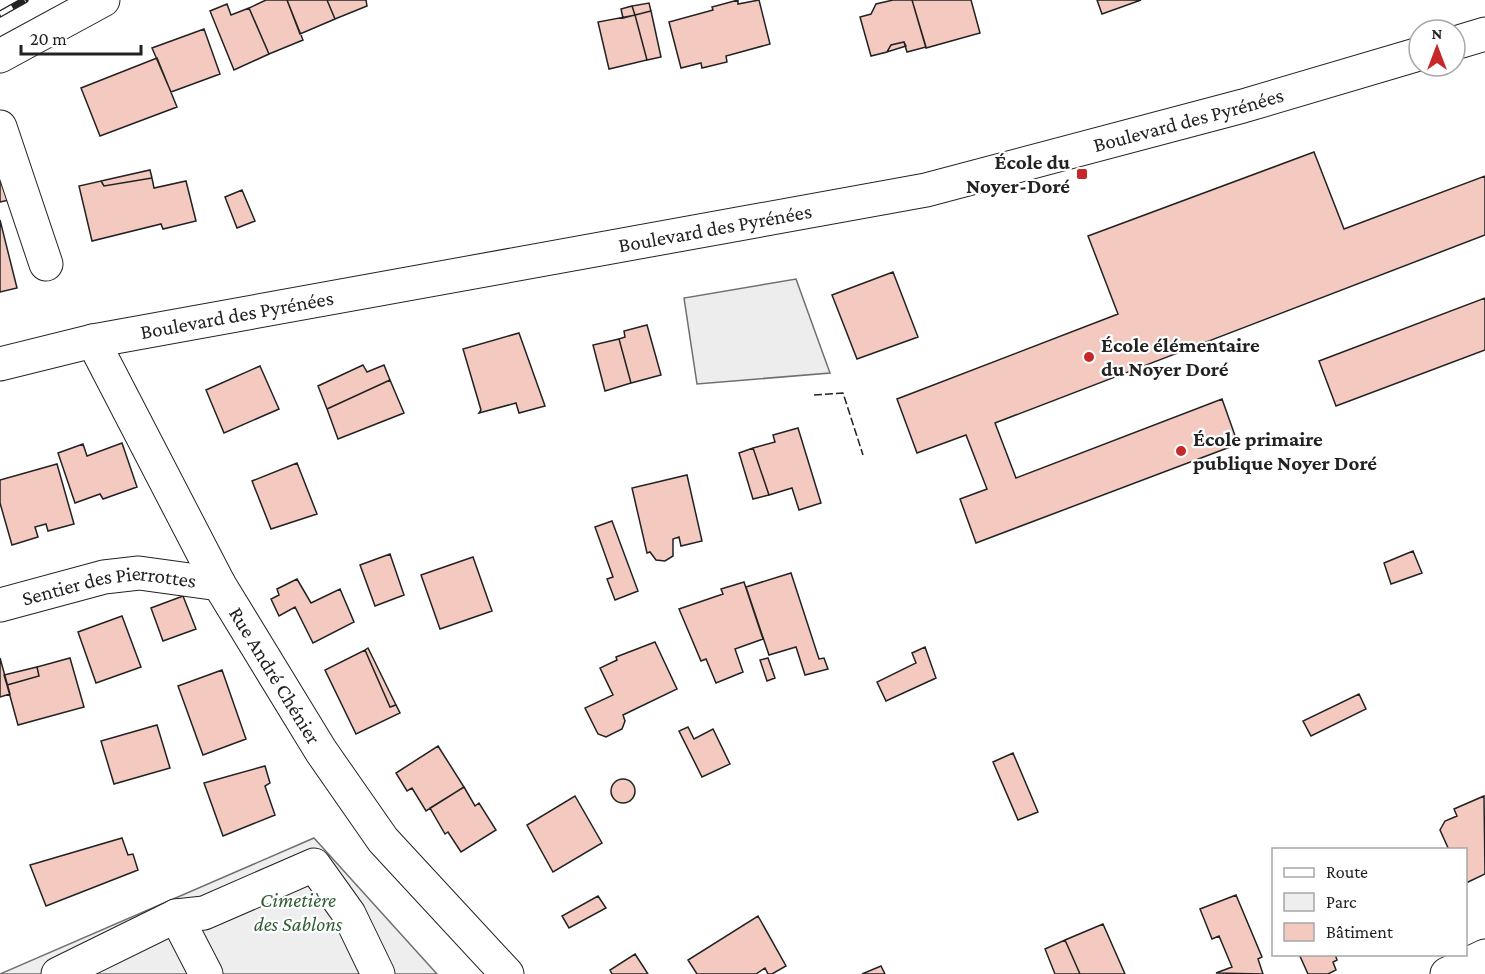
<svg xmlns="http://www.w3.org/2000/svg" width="1485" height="974" font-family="'Crimson Pro',serif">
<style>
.green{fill:#eee;stroke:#6f6f6f;stroke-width:1.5}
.parking{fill:#ededed;stroke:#6f6f6f;stroke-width:1.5}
.building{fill:#f3c9c0;stroke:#222;stroke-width:1.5}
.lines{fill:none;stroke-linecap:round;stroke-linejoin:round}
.minor-casing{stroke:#222;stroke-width:35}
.minor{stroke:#fff;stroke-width:33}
.rail-casing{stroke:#222;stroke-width:7}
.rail{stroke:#fff;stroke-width:4.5;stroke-dasharray:14;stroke-linecap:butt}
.fence{stroke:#222;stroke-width:1.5;stroke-dasharray:8 3;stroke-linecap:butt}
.poi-dot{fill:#c62828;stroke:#fff;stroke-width:2}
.labels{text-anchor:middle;stroke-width:4.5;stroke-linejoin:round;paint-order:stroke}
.street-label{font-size:21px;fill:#222;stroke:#fff}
.poi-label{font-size:21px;font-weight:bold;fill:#222;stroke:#fff;text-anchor:start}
.park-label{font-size:21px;font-style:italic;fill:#2f5e38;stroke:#fff}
</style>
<rect width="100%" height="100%" fill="#fff"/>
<path class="green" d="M 314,838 L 437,974 L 0,974 Z"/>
<path class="parking" d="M 796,279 L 830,373 L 697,384 L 684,298 Z"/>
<path class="building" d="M 266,0 L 287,0 L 303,40 L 269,54 L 249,8 Z
M 287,0 L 327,0 L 335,19 L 300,34 Z
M 327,0 L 366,0 L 367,6 L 335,19 Z
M 738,0 L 738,4 L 759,0 L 770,44 L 726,56 L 727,62 L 702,68 L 701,63 L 681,68 L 669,22 L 713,10 L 712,7 Z
M 893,0 L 912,0 L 926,47 L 907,52 L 904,42 L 891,45 L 887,52 L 871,56 L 860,17 L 871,14 L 876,4 Z
M 912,0 L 971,0 L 980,33 L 926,48 Z
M 1097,0 L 1141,0 L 1102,14 Z
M 649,3 L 651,11 L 635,15 L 632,6 Z
M 227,4 L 231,15 L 249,8 L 269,54 L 234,70 L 210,11 Z
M 632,6 L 635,15 L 623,18 L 621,9 Z
M 651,11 L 661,57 L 647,60 L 635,15 Z
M 635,15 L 647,60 L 609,69 L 598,22 Z
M 204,29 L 220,74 L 171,92 L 152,48 Z
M 904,42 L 906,46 L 887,52 L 891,45 Z
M 157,58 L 177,107 L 100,136 L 81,88 Z
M 1314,152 L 1344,229 L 1485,176 L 1485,235 L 995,423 L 1016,478 L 1222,399 L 1238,444 L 976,543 L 960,499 L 987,489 L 966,435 L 917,453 L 897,399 L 1118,314 L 1088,236 Z
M 0,163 L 18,198 L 0,202 Z
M 150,170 L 152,178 L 104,186 L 101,181 Z
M 152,178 L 154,188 L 186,181 L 196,221 L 163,229 L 161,224 L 92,241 L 79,186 L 101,181 L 104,186 Z
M 242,190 L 255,221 L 237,228 L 225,197 Z
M 0,220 L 17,288 L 0,292 Z
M 893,272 L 918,337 L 857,359 L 832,295 Z
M 1485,298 L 1485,350 L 1336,406 L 1319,361 Z
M 647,325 L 661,375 L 631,383 L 619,339 L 625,337 L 624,331 Z
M 519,333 L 545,406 L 519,413 L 516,403 L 479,413 L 481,410 L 463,349 Z
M 619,339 L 631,383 L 605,391 L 593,345 Z
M 363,365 L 367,372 L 384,365 L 390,380 L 327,409 L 318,386 Z
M 260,366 L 279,409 L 224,433 L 206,390 Z
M 390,380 L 404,413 L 338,439 L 327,409 Z
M 798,428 L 821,503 L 799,510 L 792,488 L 769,495 L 753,448 L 775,442 L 773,435 Z
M 122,443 L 137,487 L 103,499 L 100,494 L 75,503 L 58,453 L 83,444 L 87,456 Z
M 753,448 L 769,495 L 753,499 L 739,453 Z
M 297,463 L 317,514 L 271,529 L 252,481 Z
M 57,464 L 74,524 L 48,531 L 46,524 L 35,527 L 38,537 L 12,545 L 0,503 L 0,480 Z
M 687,475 L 702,541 L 681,546 L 679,537 L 673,539 L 673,556 L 665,561 L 656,560 L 650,552 L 647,553 L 632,488 Z
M 612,521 L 638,591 L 615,600 L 607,579 L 613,577 L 595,527 Z
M 1413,551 L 1422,573 L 1391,584 L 1384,563 Z
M 390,554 L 404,595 L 375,606 L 360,565 Z
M 473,557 L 492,611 L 440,629 L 421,575 Z
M 791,573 L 819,659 L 824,658 L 828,669 L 805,675 L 796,647 L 769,655 L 746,587 Z
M 297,579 L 311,603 L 340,589 L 354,622 L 313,643 L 295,607 L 279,616 L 271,599 L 279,595 L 277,589 Z
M 744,582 L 763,639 L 735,649 L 743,672 L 716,683 L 706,659 L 701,661 L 679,609 L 723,594 L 721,589 Z
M 183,596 L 196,629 L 163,641 L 151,608 Z
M 122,616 L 141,667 L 96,683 L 78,632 Z
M 655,642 L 677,689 L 623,715 L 625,721 L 622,729 L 606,737 L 598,734 L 585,708 L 613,695 L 600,668 L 617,660 L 616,657 Z
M 925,647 L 936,678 L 886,701 L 877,682 L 916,663 L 912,653 Z
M 368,648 L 396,705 L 390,707 L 365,650 Z
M 365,650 L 390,707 L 396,705 L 400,713 L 356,734 L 325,670 Z
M 0,658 L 10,694 L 0,697 Z
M 70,658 L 84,707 L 18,725 L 7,685 L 39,676 L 37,667 Z
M 768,658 L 775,678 L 767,681 L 760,660 Z
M 37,667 L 39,676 L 7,685 L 4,675 Z
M 222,670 L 246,739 L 203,755 L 178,686 Z
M 1359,694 L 1366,709 L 1311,736 L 1303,721 Z
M 157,725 L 170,768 L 114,784 L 101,741 Z
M 688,727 L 694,739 L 713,729 L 730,764 L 702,777 L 679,731 Z
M 438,746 L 464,787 L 426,811 L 412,788 L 407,791 L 396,773 Z
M 1013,753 L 1038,812 L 1018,820 L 993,762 Z
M 265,766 L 270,783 L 265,786 L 275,815 L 223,836 L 204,783 Z
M611 791a12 12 0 1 1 24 0a12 12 0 1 1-24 0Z
M 464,787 L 475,806 L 479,803 L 496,830 L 461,852 L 448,832 L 445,834 L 430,808 Z
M 575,796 L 602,843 L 553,872 L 527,825 Z
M 1484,796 L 1485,874 L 1466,883 L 1466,850 L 1449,850 L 1440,830 L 1445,821 L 1457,816 L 1454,809 Z
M 122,838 L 128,855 L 133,854 L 138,870 L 46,906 L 30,865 Z
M 1236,895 L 1262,957 L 1258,959 L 1263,974 L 1216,973 L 1232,967 L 1219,936 L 1212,939 L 1200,909 Z
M 598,896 L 606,908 L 569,928 L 562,916 Z
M 758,916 L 786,966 L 772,974 L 768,974 L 765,968 L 756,974 L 697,974 L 688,960 Z
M 1103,924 L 1125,974 L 1080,974 L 1065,940 Z
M 1065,940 L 1080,974 L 1055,974 L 1045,949 Z
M 635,954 L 648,974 L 612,974 L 610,970 Z
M 1299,954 L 1335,954 L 1337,960 L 1333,962 L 1336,970 L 1328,974 L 1308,974 Z
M 881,966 L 885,974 L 862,974 Z"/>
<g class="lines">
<g class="minor-casing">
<g id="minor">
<path d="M 1455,43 L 1485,34"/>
<path d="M 0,56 L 103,0"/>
<path d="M 0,127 L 46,264"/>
<path id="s1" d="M 93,341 L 219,584 L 321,751 L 383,840 L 507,974"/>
<path id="s2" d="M 0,364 L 93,341 L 926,190 L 1243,106 L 1419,54"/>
<path id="s3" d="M 0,605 L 104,577 L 139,573 L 219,584"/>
<path d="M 176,916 L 206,974"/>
<path d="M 58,974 L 176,916 L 204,913 L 314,865 L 349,914 L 378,974"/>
<path d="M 1447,974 L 1485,956"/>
</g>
</g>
<use href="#minor" class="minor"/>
<g class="rail-casing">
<path id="rail" d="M 0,14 L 25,0"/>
</g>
<use href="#rail" class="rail"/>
<path class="fence" d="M 814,395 L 843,393 L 863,455"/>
</g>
<g class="poi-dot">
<rect x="1076" y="168" width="12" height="12" rx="3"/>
<circle cx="1089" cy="357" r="6"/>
<circle cx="1181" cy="451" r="6"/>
</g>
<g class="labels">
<g class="street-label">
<text dy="7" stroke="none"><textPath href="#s2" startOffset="1214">Boulevard des Pyrénées</textPath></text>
<text dy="7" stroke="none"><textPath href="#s2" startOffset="728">Boulevard des Pyrénées</textPath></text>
<text dy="7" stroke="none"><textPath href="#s2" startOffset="242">Boulevard des Pyrénées</textPath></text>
<text dy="7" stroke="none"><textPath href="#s3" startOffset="112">Sentier des Pierrottes</textPath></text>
<text dy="7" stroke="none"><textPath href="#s1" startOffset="381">Rue André Chénier</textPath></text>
</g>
<g class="poi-label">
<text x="1070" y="169" text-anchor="end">École du<tspan x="1070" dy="24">Noyer-Doré</tspan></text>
<text x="1101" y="352">École élémentaire<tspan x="1101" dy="24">du Noyer Doré</tspan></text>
<text x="1193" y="446">École primaire<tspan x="1193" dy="24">publique Noyer Doré</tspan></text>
</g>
<g class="park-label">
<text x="298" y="907">Cimetière<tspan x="298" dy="24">des Sablons</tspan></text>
</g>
</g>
<rect x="1272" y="848" width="195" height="108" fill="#ffffff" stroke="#a7a7a7" stroke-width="1.5"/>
<rect x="1284" y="868" width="30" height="9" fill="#ffffff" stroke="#a7a7a7" stroke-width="1.5"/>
<text x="1326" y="878" font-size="18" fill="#222222">Route</text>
<rect x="1284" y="893" width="30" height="18" fill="#eeeeee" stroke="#a7a7a7" stroke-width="1.5"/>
<text x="1326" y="908" font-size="18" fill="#222222">Parc</text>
<rect x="1284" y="923" width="30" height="18" fill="#f3c9c0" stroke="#a7a7a7" stroke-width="1.5"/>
<text x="1326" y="938" font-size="18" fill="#222222">Bâtiment</text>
<g transform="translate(1437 48)"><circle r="28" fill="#ffffff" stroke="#a7a7a7" stroke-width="1.5"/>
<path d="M0-4.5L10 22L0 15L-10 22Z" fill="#c62828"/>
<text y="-9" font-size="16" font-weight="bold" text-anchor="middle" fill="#222222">N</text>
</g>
<path d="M21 45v9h120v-9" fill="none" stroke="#222222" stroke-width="3"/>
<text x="30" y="45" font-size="18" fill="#222222" stroke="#ffffff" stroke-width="4.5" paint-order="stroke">20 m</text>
</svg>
